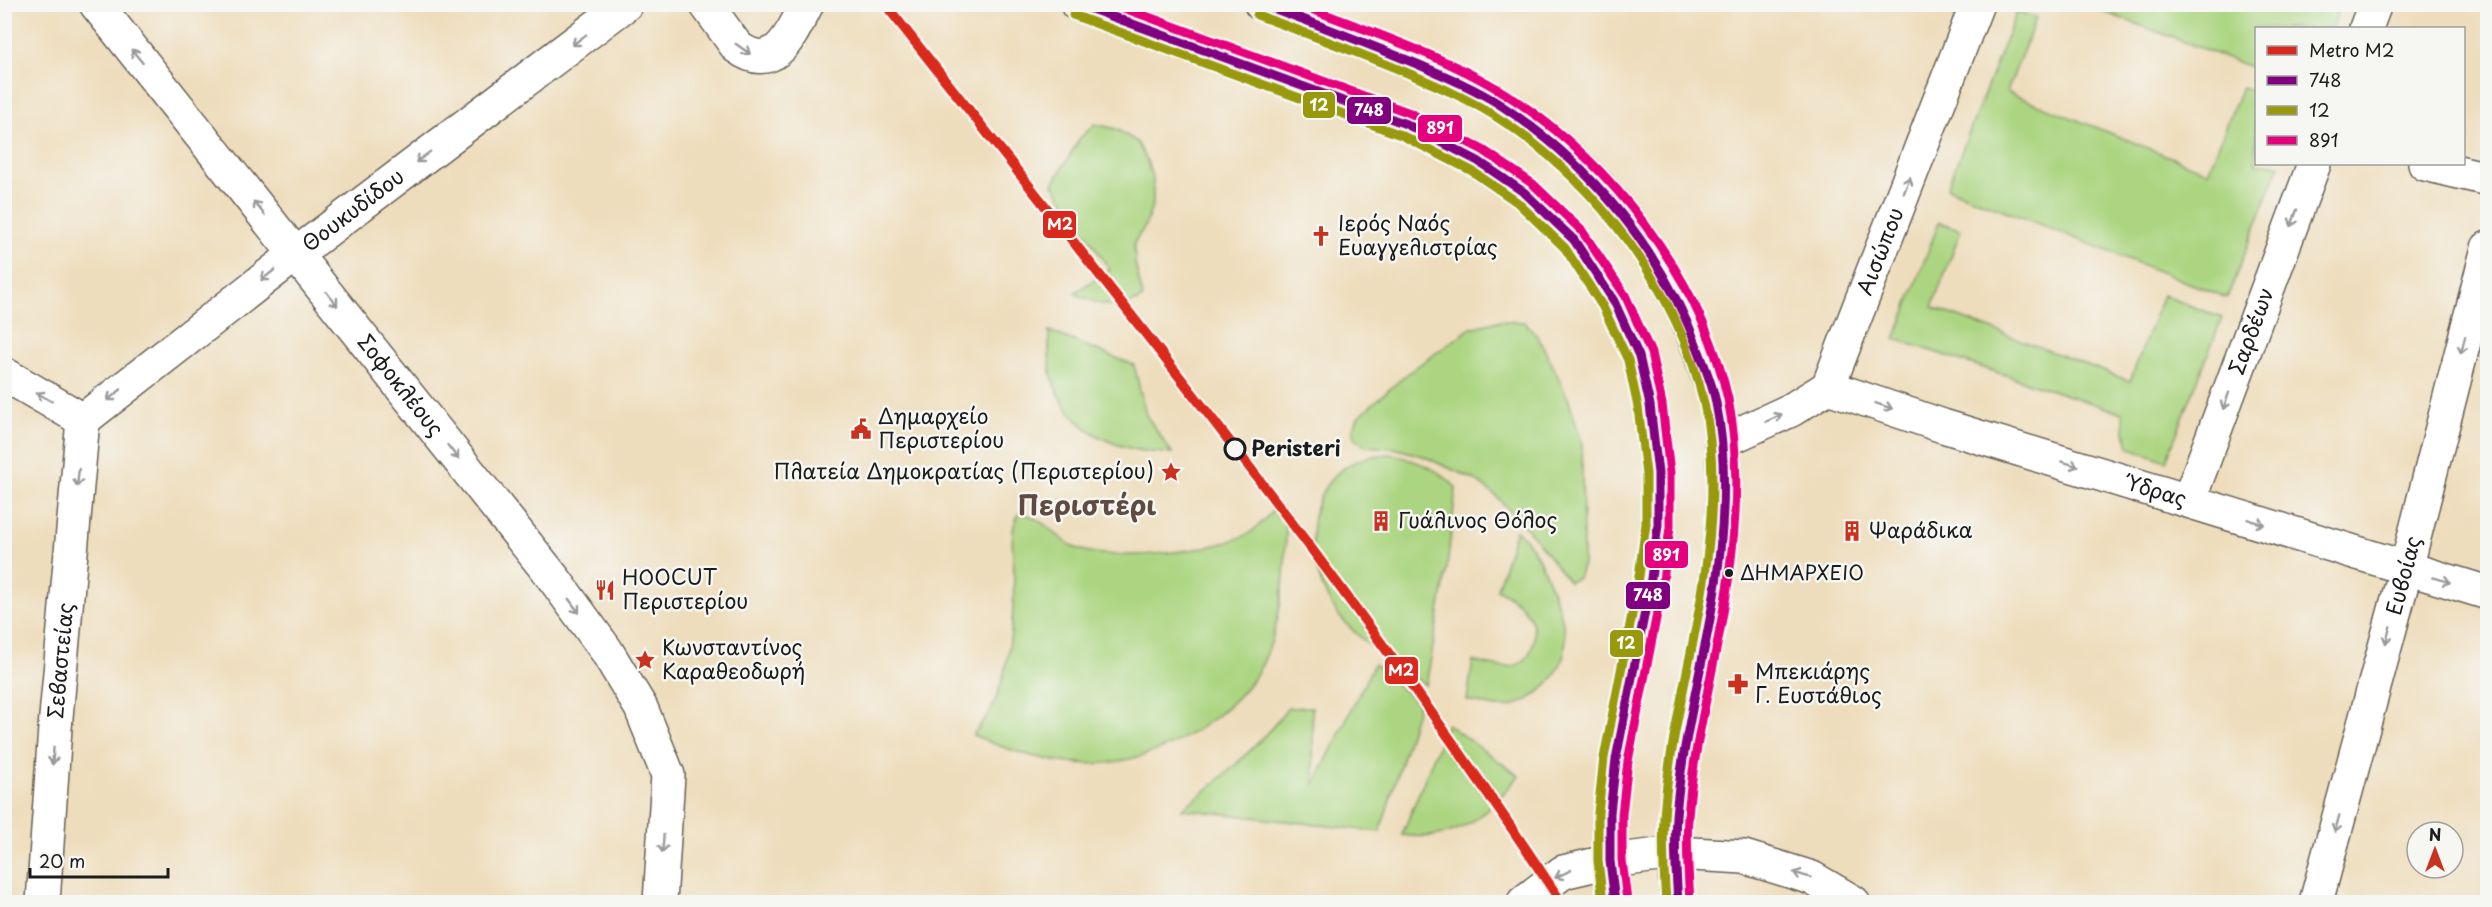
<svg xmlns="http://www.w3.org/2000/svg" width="2492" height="907" font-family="'Playpen Sans',sans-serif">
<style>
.green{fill:#acd581;stroke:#64784e;stroke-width:1.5}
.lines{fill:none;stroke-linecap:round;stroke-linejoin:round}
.street-casing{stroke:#666054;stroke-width:36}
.secondary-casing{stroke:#666054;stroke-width:36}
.street{stroke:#fff;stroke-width:33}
.secondary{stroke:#fde4d1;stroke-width:33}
.bus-1-casing{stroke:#f6f6f2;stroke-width:14}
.bus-2-casing{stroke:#f6f6f2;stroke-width:14}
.bus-3-casing{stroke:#f6f6f2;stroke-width:14}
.bus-1{stroke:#800080;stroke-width:9}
.bus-2{stroke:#99990d;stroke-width:9}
.bus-3{stroke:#e5007d;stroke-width:9}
.metro-1-casing{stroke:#f6f6f2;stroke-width:15}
.metro-1{stroke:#da291c;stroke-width:10}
.oneway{stroke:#999}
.stop-dot{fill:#f6f6f2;stroke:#1c1c1c;stroke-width:3}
.bus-dot{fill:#1c1c1c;stroke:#f6f6f2;stroke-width:2}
.labels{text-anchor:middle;stroke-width:5;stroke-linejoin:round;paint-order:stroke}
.bus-label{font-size:20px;fill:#1c1c1c;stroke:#f6f6f2;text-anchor:start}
.street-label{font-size:21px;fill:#1c1c1c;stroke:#f6f6f2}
.poi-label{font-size:21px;fill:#1c1c1c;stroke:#f6f6f2;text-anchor:start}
.stop-label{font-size:21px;font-weight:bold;fill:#1c1c1c;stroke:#f6f6f2;text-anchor:start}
.district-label{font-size:27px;font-weight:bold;fill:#5f4b42;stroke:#f6f6f2}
.line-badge{stroke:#f6f6f2;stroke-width:2}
.badge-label{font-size:16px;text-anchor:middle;font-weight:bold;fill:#fff}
</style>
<rect width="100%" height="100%" fill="#f6f6f2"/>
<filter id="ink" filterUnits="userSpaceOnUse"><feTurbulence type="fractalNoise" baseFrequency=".0167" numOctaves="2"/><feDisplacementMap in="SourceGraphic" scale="12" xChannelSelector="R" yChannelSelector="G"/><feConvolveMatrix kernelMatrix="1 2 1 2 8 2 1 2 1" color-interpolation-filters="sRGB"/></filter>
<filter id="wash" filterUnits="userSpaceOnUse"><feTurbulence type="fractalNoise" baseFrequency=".008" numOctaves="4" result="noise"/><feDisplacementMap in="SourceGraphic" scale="24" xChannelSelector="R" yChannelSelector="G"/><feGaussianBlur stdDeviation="1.35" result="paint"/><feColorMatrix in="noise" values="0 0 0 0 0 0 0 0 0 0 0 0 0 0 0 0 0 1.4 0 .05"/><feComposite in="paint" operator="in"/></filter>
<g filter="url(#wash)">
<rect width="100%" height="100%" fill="#eeddbc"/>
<path class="green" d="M 2086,5 L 2341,5 L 2332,28 L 2256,28 L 2256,69 Z
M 2017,11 L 2036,18 L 2007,92 L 2208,172 L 2242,87 L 2256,92 L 2256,164 L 2280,164 L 2227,298 L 1947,188 Z
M 1095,124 L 1116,129 L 1137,142 L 1147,161 L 1153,180 L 1153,204 L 1145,226 L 1134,243 L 1135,263 L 1143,298 C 1118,312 1099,305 1074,293 L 1110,270 L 1053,184 L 1080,138 Z
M 1939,222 L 1961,230 L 1932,307 L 2130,381 L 2163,295 L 2222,318 L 2166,461 L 2128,447 L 2122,413 L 1895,339 Z
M 1498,321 L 1525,322 L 1538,337 L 1555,370 L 1569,401 L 1582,443 L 1583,564 L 1578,578 L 1569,582 L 1532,534 L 1496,496 L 1475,480 L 1423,456 L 1394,448 L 1365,446 L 1355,438 L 1353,430 L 1358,417 L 1408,373 L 1471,328 Z
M 1049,331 L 1134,365 L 1146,415 L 1172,453 C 1119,453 1068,433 1052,377 C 1048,362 1049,347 1049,331 Z
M 1391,454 C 1415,461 1440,468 1456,488 L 1447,568 L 1426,685 C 1394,666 1365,645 1340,617 C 1329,604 1322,588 1318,572 C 1301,512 1323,457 1391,454 Z
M 1274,509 L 1286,516 C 1286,563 1284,612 1266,656 C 1255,682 1232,705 1210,721 C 1133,778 1058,773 973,735 C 979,726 987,718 992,708 C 1010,669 1014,619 1014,576 C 1014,555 1008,532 1019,513 C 1042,515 1055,538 1076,548 C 1109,563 1221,552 1251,532 C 1260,526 1267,517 1274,509 Z
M 1516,530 C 1532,544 1540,560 1548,580 C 1556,600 1567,625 1565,647 C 1562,676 1533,705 1503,707 C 1492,708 1478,703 1467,700 L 1473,661 C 1484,664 1497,668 1509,667 C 1533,664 1540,634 1529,616 C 1521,603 1509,596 1497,589 Z
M 1374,664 L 1419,704 L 1380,832 L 1182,809 C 1222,779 1258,747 1288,708 L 1312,707 L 1314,785 Z
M 1447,724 L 1519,776 C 1484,816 1458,844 1402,835 Z"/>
</g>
<g filter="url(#ink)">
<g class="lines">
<g class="street-casing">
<g id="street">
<path id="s1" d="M 96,4 L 555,580 L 606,650 L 641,708 L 668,775 L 660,902"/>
<path d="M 706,4 L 737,47 C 776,76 792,32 807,4"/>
<path d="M 2366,28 L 2375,4"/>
<path d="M 2425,164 L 2488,179"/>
<path d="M 4,374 L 83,420"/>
<path id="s2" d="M 1828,387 L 1943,426 L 2488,593"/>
<path id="s3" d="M 83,420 L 296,254 L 626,4"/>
<path id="s4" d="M 1721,442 L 1791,410 L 1828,387 L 1977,4"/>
<path id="s5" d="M 2189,500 L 2314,164"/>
<path id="s6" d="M 43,902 L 55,728 L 83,420"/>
<path d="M 1524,902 L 1563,872 L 1610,861 L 1675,853 L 1744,857 L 1812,878 L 1853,902"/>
<path id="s7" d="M 2316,902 L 2406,569 L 2488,248"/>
</g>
</g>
<g class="secondary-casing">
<path id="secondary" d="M 1077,4 L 1406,124 L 1478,161 L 1525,193 L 1574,240 L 1614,301 L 1639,356 L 1650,405 L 1658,473 L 1658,525 L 1650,586 L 1616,759 L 1610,813 L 1610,861 L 1615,902
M 1261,4 C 1314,23 1365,42 1416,64 C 1444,76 1473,88 1499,104 C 1596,164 1672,261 1706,370 C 1710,382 1715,395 1717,408 C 1726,451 1724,524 1718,568 C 1705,680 1662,788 1678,902"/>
</g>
<use href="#street" class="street"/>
<use href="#secondary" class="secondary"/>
<g class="bus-1-casing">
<path id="bus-1" d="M 1078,4 L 1406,124 L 1478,161 L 1525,193 L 1574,240 L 1614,301 L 1639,356 L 1650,405 L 1658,473 L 1658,525 L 1650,586 L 1616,759 L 1610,813 L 1610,861 L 1615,902
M 1262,4 C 1314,23 1366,43 1417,64 C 1445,76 1474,88 1499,104 C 1592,164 1662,251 1700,354 C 1706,370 1713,386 1716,403 C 1726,451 1725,502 1720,551 C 1711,640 1683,727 1676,816 C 1674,845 1676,873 1678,902"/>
</g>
<g class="bus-2-casing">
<path id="bus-2" d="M 1073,15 L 1401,135 L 1472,171 L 1517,202 L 1565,248 L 1603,307 L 1628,360 L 1638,407 L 1646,474 L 1646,524 L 1638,584 L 1604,758 L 1598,813 L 1598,861 L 1603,902
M 1257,15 C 1308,34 1360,53 1410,74 C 1438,86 1466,98 1492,114 C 1593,177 1677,286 1704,403 C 1716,456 1713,514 1706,567 C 1695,651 1669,733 1664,818 C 1662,846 1664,874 1666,902"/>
</g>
<g class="bus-3-casing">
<path id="bus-3" d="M 1113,4 L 1410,113 L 1483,150 L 1533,184 L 1582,231 L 1625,295 L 1651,353 L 1662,404 L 1670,473 L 1670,527 L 1662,588 L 1628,761 L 1622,814 L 1622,860 L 1627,901
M 1298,4 C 1363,29 1445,56 1504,93 C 1609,159 1701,277 1728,399 C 1739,453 1737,513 1730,567 C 1720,651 1694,733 1688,817 C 1686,845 1688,873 1690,901"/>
</g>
<use href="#bus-1" class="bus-1"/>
<use href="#bus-2" class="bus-2"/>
<use href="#bus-3" class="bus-3"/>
<g class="metro-1-casing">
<path id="metro-1" d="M 885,4 C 1117,298 1356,589 1561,902"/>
</g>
<use href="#metro-1" class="metro-1"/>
</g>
<defs><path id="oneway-shaft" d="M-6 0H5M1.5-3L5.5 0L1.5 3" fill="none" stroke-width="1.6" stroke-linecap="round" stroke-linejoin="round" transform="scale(1.5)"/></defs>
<g class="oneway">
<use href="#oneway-shaft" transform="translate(579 40) rotate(143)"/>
<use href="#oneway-shaft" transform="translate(743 49) rotate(35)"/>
<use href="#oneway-shaft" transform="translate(137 56) rotate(-129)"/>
<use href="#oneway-shaft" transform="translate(423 157) rotate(143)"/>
<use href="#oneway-shaft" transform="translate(1907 185) rotate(-69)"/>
<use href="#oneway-shaft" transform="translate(259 208) rotate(-129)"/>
<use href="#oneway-shaft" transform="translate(2294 218) rotate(110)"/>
<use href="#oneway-shaft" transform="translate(268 275) rotate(142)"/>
<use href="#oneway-shaft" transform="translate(332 299) rotate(52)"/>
<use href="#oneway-shaft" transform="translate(2463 345) rotate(104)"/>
<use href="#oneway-shaft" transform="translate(114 395) rotate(142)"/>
<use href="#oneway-shaft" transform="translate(44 397) rotate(-150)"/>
<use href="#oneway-shaft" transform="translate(2226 401) rotate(110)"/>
<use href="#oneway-shaft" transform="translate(1884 406) rotate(19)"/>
<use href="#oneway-shaft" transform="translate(1774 418) rotate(-25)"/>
<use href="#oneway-shaft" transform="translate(453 452) rotate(52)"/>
<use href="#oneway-shaft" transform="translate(2070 464) rotate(17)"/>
<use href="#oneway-shaft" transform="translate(78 478) rotate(95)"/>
<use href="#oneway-shaft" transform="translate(2256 522) rotate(18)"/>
<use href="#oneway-shaft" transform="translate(2442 580) rotate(16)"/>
<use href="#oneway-shaft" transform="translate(574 606) rotate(54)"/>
<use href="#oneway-shaft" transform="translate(2388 635) rotate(105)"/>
<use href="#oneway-shaft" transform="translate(53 756) rotate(94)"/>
<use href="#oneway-shaft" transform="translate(2337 824) rotate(105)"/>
<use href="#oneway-shaft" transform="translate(663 844) rotate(94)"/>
<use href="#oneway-shaft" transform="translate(1563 874) rotate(154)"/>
<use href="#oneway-shaft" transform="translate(1802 875) rotate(-163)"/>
</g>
</g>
<defs>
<g id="church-bare" transform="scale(1.62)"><path d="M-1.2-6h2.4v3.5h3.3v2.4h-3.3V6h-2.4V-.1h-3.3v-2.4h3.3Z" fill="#c8321e" stroke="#f6f6f2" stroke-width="2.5" paint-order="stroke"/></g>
<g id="civic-bare" transform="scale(1.62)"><path d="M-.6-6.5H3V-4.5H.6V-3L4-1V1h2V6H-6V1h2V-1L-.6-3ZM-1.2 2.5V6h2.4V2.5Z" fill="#c8321e" stroke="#f6f6f2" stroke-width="2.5" paint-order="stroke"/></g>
<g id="sight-bare" transform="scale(1.62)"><path d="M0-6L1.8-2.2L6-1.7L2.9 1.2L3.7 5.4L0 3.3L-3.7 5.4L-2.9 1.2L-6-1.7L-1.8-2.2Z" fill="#c8321e" stroke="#f6f6f2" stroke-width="2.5" paint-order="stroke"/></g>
<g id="building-bare" transform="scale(1.62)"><path d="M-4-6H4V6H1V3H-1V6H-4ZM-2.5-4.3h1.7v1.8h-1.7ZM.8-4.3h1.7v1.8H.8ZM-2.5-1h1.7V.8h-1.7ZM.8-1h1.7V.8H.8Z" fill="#c8321e" stroke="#f6f6f2" stroke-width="2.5" paint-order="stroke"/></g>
<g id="restaurant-bare" transform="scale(1.62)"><path d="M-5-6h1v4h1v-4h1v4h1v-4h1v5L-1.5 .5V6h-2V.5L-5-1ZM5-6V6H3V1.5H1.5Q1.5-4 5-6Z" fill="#c8321e" stroke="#f6f6f2" stroke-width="2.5" paint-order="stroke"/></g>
<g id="pharmacy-bare" transform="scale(1.62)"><path d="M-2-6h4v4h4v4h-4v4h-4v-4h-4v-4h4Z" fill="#c8321e" stroke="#f6f6f2" stroke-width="2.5" paint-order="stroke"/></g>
</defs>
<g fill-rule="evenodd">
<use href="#church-bare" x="1321" y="236"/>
<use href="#civic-bare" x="861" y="429"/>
<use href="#sight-bare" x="1171" y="472"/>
<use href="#building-bare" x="1381" y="521"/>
<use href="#building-bare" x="1852" y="531"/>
<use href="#restaurant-bare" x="605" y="590"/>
<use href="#sight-bare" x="645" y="660"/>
<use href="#pharmacy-bare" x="1738" y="684"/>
</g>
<circle class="stop-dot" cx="1235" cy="449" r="10"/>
<circle class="bus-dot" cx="1729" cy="573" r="5"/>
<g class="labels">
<g class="bus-label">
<text x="1740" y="580">ΔΗΜΑΡΧΕΙΟ</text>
</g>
<g class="street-label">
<text dy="7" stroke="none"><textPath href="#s3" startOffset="342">Θουκυδίδου</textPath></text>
<text dy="7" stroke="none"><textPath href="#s4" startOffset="266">Αισώπου</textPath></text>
<text dy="7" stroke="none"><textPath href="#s5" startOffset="180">Σαρδέων</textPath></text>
<text dy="7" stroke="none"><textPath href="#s1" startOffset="488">Σοφοκλέους</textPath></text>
<text dy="7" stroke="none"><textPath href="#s2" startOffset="345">Ύδρας</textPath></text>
<text dy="7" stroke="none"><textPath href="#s7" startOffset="338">Ευβοίας</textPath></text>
<text dy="7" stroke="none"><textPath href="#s6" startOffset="242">Σεβαστείας</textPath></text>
</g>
<g class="poi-label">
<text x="1338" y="231">Ιερός Ναός<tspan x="1338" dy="24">Ευαγγελιστρίας</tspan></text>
<text x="878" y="424">Δημαρχείο<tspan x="878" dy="24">Περιστερίου</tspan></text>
<text x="1154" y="479" text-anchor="end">Πλατεία Δημοκρατίας (Περιστερίου)</text>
<text x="1398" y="528">Γυάλινος Θόλος</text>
<text x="1869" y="538">Ψαράδικα</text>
<text x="622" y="585">HOOCUT<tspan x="622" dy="24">Περιστερίου</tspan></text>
<text x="662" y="655">Κωνσταντίνος<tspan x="662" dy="24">Καραθεοδωρή</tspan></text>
<text x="1755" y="679">Μπεκιάρης<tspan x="1755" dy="24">Γ. Ευστάθιος</tspan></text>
</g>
<g class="stop-label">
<text x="1251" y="456">Peristeri</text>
</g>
<g class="district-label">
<text x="1087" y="515">Περιστέρι</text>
</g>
</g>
<g class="line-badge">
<rect x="1302" y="91" width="34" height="28" rx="6" fill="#99990d"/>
<rect x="1346" y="96" width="46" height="29" rx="6" fill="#800080"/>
<rect x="1417" y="114" width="46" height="29" rx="6" fill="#e5007d"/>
<rect x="1042" y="210" width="35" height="29" rx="6" fill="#da291c"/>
<rect x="1644" y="540" width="45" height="29" rx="6" fill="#e5007d"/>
<rect x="1625" y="581" width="46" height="29" rx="6" fill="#800080"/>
<rect x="1609" y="629" width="35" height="29" rx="6" fill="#99990d"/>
<rect x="1384" y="656" width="35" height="29" rx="6" fill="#da291c"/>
</g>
<g class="badge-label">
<text x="1319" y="111">12</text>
<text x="1369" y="116">748</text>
<text x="1440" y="134">891</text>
<text x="1060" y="230">Μ2</text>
<text x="1666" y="561">891</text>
<text x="1648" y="601">748</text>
<text x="1626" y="649">12</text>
<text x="1401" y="676">Μ2</text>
</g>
<rect width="2492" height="907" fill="none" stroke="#f6f6f2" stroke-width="24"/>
<rect x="2255" y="27" width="210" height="138" fill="#f6f6f2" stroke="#9f9f9c" stroke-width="1.5"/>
<rect x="2267" y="46" width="30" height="9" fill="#da291c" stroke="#9f9f9c" stroke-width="1.5"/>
<text x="2309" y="57" font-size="18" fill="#1c1c1c">Metro Μ2</text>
<rect x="2267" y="76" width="30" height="9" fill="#800080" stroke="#9f9f9c" stroke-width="1.5"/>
<text x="2309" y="87" font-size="18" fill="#1c1c1c">748</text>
<rect x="2267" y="106" width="30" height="9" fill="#99990d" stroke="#9f9f9c" stroke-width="1.5"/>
<text x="2309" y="117" font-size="18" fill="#1c1c1c">12</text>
<rect x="2267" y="136" width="30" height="9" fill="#e5007d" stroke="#9f9f9c" stroke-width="1.5"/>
<text x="2309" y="147" font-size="18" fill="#1c1c1c">891</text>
<g transform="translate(2435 850)"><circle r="28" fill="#f6f6f2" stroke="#9f9f9c" stroke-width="1.5"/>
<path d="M0-4.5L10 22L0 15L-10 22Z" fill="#c8321e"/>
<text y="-9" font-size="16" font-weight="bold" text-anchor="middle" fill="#1c1c1c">N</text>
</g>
<path d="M30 868v9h138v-9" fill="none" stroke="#1c1c1c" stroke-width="3"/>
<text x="39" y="868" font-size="18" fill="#1c1c1c" stroke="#f6f6f2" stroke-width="4.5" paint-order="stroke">20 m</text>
</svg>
